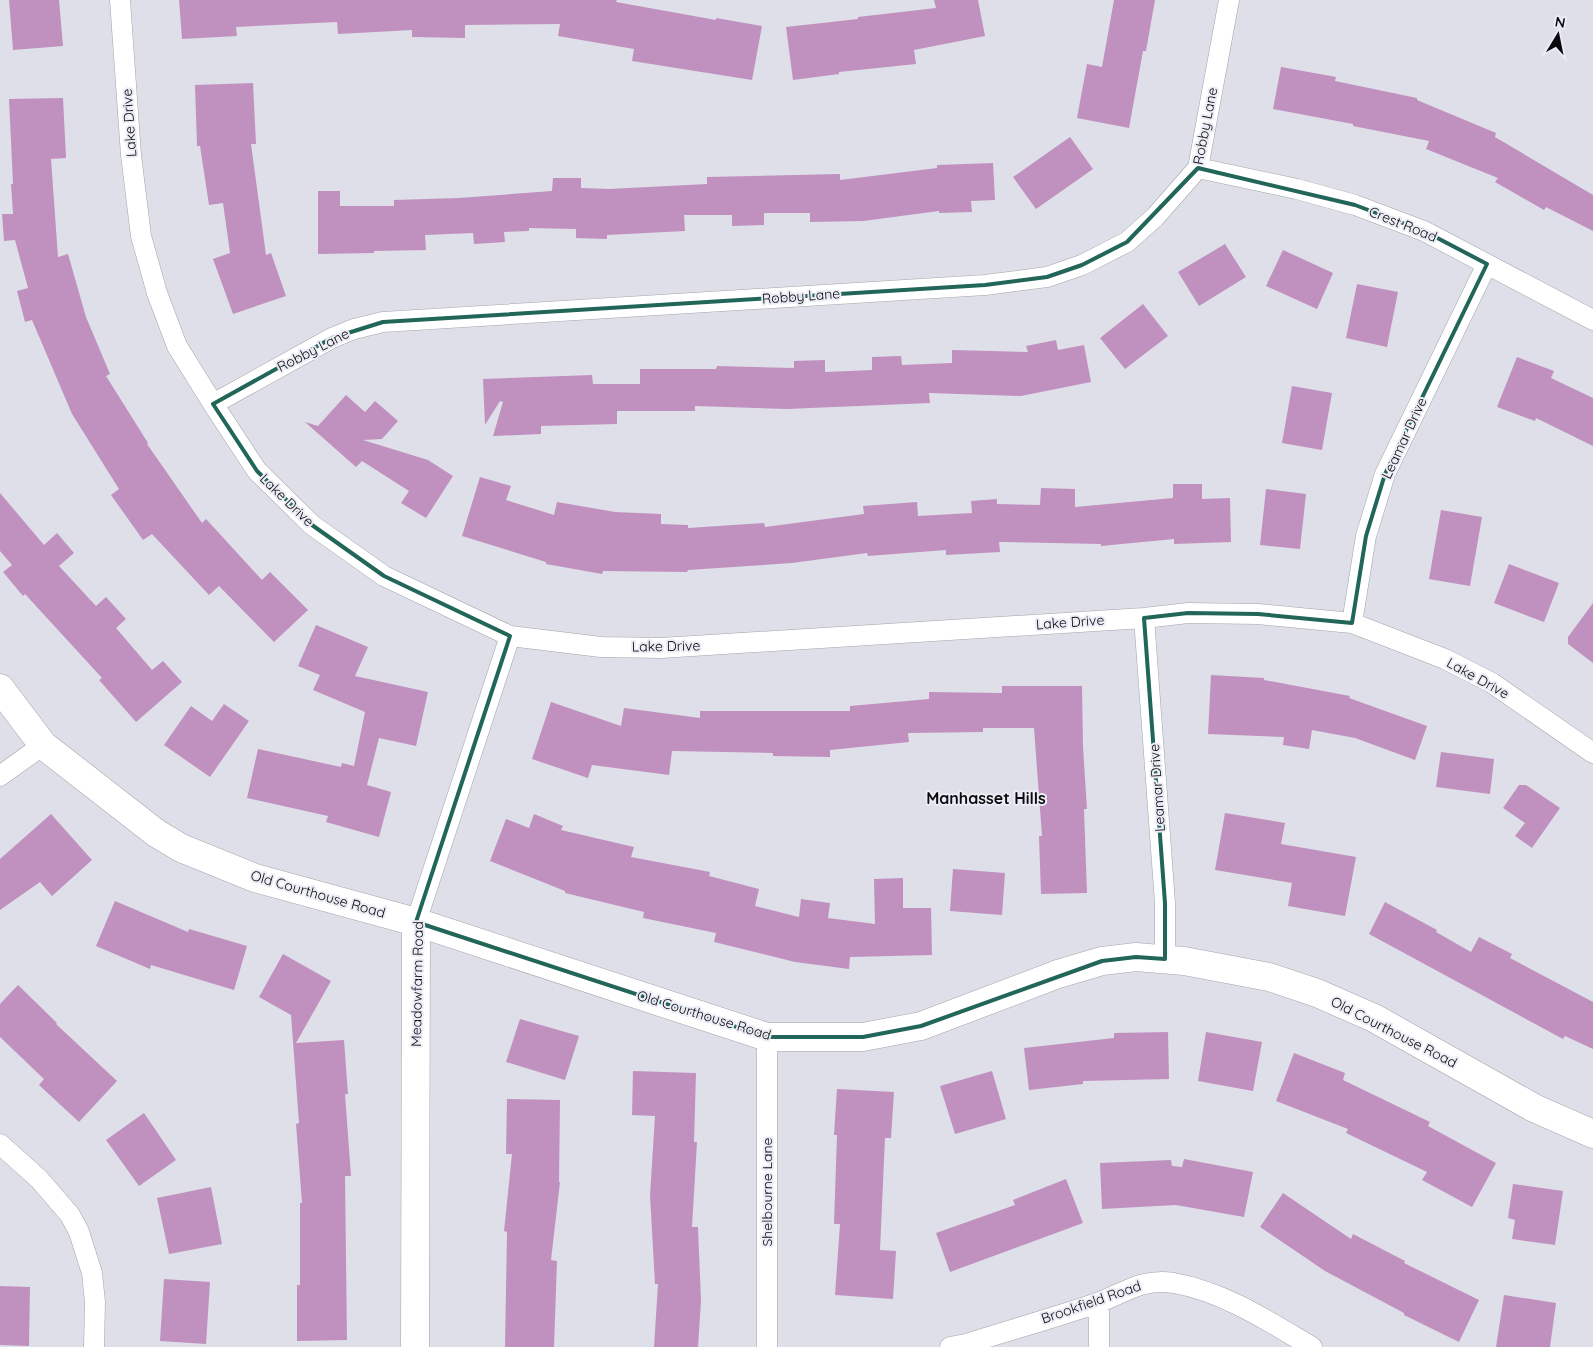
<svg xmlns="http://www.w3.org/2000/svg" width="1593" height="1347" font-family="Quicksand,sans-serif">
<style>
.building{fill:#c091bf}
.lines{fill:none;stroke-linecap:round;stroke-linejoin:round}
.street-casing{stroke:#a3a4ac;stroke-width:21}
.secondary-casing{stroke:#a3a4ac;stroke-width:29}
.street{stroke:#fff;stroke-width:20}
.secondary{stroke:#fff;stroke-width:28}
.marked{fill:none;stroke:#216659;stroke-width:4;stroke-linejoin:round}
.labels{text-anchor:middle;stroke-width:4;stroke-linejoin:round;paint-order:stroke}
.street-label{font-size:14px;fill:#0b0b0e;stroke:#ebecf5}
.quarter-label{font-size:16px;font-weight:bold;fill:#0b0b0e;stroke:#ebecf5}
</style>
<rect width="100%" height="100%" fill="#dedfe8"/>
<path class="building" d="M 9,0 L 59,0 L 63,46 L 13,50 Z
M 179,0 L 617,0 L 616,2 L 716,20 L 716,18 L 762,26 L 752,80 L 632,61 L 634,49 L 558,36 L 560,24 L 465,25 L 465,38 L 412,37 L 412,30 L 338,34 L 337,22 L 236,27 L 237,36 L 182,39 Z
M 934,0 L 978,0 L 985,36 L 914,50 L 916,64 L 839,72 L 839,74 L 793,80 L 786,27 L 858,19 L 858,17 L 936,8 Z
M 1114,0 L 1155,0 L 1146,51 L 1143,51 L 1129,128 L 1077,118 L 1087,64 L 1102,67 Z
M 1281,67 L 1336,77 L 1335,81 L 1417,98 L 1417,100 L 1496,133 L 1495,137 L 1593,195 L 1593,231 L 1546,207 L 1544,210 L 1495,182 L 1498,178 L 1426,149 L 1429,141 L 1353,126 L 1353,124 L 1273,109 Z
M 253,83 L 256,144 L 251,144 L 266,255 L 271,253 L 286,296 L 233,314 L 213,259 L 230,253 L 223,203 L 209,205 L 200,146 L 197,146 L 195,85 Z
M 63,98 L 66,158 L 51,159 L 58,257 L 68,254 L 86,317 L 110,374 L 106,376 L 148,443 L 147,444 L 202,523 L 206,519 L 262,580 L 270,572 L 308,610 L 274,642 L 219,586 L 209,595 L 152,534 L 143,540 L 111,495 L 119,489 L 72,414 L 32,320 L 25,322 L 17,291 L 28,288 L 15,240 L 4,241 L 2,214 L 13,214 L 11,184 L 13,184 L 9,99 Z
M 1070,137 L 1093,169 L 1036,209 L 1013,177 Z
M 993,163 L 995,200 L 971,201 L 972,212 L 939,213 L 939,211 L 863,221 L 810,222 L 810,213 L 764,213 L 764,225 L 732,226 L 732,215 L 684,215 L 685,231 L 607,235 L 607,239 L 576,238 L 576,229 L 529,228 L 529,231 L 504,232 L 505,242 L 474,244 L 473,233 L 425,235 L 426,250 L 374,251 L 374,253 L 318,254 L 318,191 L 340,191 L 340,206 L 394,206 L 394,200 L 459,198 L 552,191 L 553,178 L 581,178 L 581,188 L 609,189 L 707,184 L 707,177 L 840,174 L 840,180 L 937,168 L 937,165 Z
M 1225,244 L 1246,277 L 1199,306 L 1178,272 Z
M 1283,250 L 1333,273 L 1317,309 L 1266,286 Z
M 1357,284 L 1398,292 L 1387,347 L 1346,338 Z
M 1143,304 L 1168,336 L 1125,369 L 1100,338 Z
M 1056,340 L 1058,350 L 1084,345 L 1091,382 L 1021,396 L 929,393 L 930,403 L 787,409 L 695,406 L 695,411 L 617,411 L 617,424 L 541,426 L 541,434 L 493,436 L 503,402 L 500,401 L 485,425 L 483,379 L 592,375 L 593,384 L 640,384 L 640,369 L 716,369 L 717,366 L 794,368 L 794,361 L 825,360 L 825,372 L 872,370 L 872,357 L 901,356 L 902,365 L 952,363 L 952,350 L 1028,352 L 1026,346 Z
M 1517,357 L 1554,371 L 1551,378 L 1593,398 L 1593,446 L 1536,418 L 1535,421 L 1497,407 Z
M 1292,386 L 1332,393 L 1322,450 L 1282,443 Z
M 346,395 L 365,412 L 375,401 L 398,421 L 382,439 L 363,440 L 428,460 L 453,476 L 426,518 L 401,503 L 409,491 L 362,461 L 356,467 L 305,422 L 318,426 Z
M 480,477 L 511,486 L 506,500 L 554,515 L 557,502 L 615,512 L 661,514 L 661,524 L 688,525 L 688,528 L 764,523 L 765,527 L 864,514 L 863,506 L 917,502 L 918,516 L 972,513 L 971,501 L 997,499 L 997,504 L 1040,505 L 1041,488 L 1075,489 L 1075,507 L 1173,498 L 1173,484 L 1202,484 L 1202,499 L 1230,498 L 1231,542 L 1174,544 L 1174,539 L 1101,546 L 1101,544 L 999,542 L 1000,552 L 946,555 L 946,550 L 868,556 L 867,553 L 792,563 L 688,570 L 687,572 L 603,571 L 602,574 L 546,564 L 546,562 L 462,536 Z
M 1266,489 L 1306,494 L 1300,549 L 1260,545 Z
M 0,493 L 44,545 L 57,533 L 74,553 L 59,566 L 96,606 L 106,597 L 126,619 L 116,628 L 152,670 L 163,661 L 182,682 L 136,722 L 99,680 L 102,678 L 25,594 L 23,596 L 3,572 L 12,565 L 0,551 Z
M 1441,510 L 1482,517 L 1470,586 L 1429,579 Z
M 1509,564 L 1559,583 L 1544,622 L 1494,603 Z
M 1593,603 L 1593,663 L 1568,644 L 1568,637 Z
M 316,625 L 368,647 L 355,676 L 428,692 L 416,746 L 379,738 L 367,785 L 391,792 L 379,837 L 326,822 L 328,816 L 247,798 L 258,749 L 341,767 L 342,763 L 354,766 L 365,712 L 313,690 L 320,675 L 298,666 Z
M 1211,675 L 1264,678 L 1264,680 L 1350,696 L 1349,698 L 1427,726 L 1415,760 L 1355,738 L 1312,730 L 1309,749 L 1283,745 L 1284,737 L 1208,734 Z
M 1002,686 L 1082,686 L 1083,747 L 1087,809 L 1084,809 L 1087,893 L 1041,894 L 1039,836 L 1042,836 L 1034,728 L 983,728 L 983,732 L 908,733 L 909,742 L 830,750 L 830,757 L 773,756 L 773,753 L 672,751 L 669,775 L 592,765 L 588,778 L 532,759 L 551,702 L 621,726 L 624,708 L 700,718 L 700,711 L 850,711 L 850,706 L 929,699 L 929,692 L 1002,693 Z
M 224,704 L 249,721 L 210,777 L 164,745 L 191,706 L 212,721 Z
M 1441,752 L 1494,759 L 1490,794 L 1436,787 Z
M 1519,785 L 1526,785 L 1560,808 L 1532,848 L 1515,836 L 1525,823 L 1503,808 Z
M 1225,813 L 1285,823 L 1281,844 L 1356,857 L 1345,916 L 1288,906 L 1292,883 L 1215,870 Z
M 51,814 L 92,860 L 52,896 L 40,882 L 0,910 L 0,859 Z
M 534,814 L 563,826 L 561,830 L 634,847 L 631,857 L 710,872 L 709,876 L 759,889 L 755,906 L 799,917 L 801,899 L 830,903 L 828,918 L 875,924 L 874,879 L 903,878 L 903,908 L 931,908 L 932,955 L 850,957 L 849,969 L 795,962 L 714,942 L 716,933 L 643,918 L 644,912 L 565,893 L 565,891 L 490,861 L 506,819 L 529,828 Z
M 953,869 L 1005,873 L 1002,915 L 950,911 Z
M 115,901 L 188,932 L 189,929 L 247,946 L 234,990 L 151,965 L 150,969 L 96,946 Z
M 1385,902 L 1437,930 L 1436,932 L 1471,952 L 1479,937 L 1512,954 L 1510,958 L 1593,1002 L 1593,1049 L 1565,1036 L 1563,1039 L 1369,934 Z
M 283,954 L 331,981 L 296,1043 L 344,1040 L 348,1094 L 345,1094 L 351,1176 L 345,1176 L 347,1340 L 297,1341 L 297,1285 L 300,1285 L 300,1203 L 302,1203 L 296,1124 L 299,1123 L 291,1015 L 259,997 Z
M 18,985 L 57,1023 L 56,1024 L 117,1081 L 79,1122 L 39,1085 L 44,1079 L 0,1037 L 0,1004 Z
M 520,1019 L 579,1036 L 565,1080 L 506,1062 Z
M 1168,1032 L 1169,1079 L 1083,1081 L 1083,1084 L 1029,1090 L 1024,1048 L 1114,1038 L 1114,1033 Z
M 1206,1032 L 1262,1042 L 1253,1091 L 1198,1081 Z
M 1294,1053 L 1345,1073 L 1343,1080 L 1430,1122 L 1428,1126 L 1496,1163 L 1472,1207 L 1422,1180 L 1427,1172 L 1346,1133 L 1348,1129 L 1276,1101 Z
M 633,1071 L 696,1073 L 694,1142 L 697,1142 L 692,1227 L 698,1227 L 701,1301 L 698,1347 L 654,1347 L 658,1284 L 655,1284 L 650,1195 L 655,1116 L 632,1115 Z
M 992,1071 L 1006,1119 L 955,1134 L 940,1086 Z
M 837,1089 L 894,1092 L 891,1138 L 885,1138 L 880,1250 L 896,1251 L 893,1299 L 835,1295 L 840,1224 L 834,1224 L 837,1135 L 834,1135 Z
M 507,1099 L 560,1100 L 559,1182 L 560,1182 L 551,1260 L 557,1261 L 554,1347 L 505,1347 L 507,1232 L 504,1231 L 512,1154 L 506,1154 Z
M 144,1113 L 176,1160 L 139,1186 L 106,1140 Z
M 1184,1159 L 1253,1172 L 1244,1217 L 1176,1205 L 1102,1209 L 1100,1163 L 1171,1160 L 1172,1166 L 1182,1167 Z
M 1066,1179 L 1083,1223 L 950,1272 L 936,1233 L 1015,1205 L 1013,1200 Z
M 1513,1184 L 1563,1191 L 1555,1245 L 1512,1239 L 1515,1220 L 1508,1218 Z
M 211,1187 L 222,1244 L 169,1254 L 157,1198 Z
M 1283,1193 L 1351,1239 L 1353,1234 L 1405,1261 L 1404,1263 L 1479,1300 L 1459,1342 L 1404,1315 L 1404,1313 L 1325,1271 L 1260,1227 Z
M 164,1279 L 210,1282 L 206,1344 L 160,1341 Z
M 0,1286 L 30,1287 L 29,1346 L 0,1345 Z
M 1504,1295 L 1556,1303 L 1550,1347 L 1496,1347 Z"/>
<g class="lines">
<g class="street-casing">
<path id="street" d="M 120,0 L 131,155 L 141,236 L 157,293 L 177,346 L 213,404 L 257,471 L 312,525 L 384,576 L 510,636 L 601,647 L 661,648 L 1144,618 L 1188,613 L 1258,614 L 1352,623 L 1445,659 L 1492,683 L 1593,753
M 1198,168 L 1297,189 L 1355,205 L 1424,231 L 1593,320
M 213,404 L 332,338 L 354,329 L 383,322 L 985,285 L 1047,277 L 1082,265 L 1127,242 L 1155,217 L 1198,168 L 1229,0
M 1144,618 L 1165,903 L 1165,959
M 1352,623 L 1366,536 L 1385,474 L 1487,264
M 0,776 L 43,745
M 416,922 L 510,636
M 0,1144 L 39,1179 L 70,1215 L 79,1232 L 92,1273 L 95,1302 L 94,1347
M 1099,1302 L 1099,1347
M 767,1347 L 767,1037
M 950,1347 L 966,1344 C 1010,1330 1054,1318 1097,1303 C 1125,1293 1141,1278 1174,1283 C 1224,1292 1268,1321 1312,1347"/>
</g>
<g class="secondary-casing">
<path id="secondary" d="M 0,688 L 43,745 L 156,833 L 181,848 L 255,878 L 416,922 L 767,1037 L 863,1037 L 921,1026 L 1058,974 L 1102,961 L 1136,957 L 1184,961 L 1269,977 L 1317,993 L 1374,1018 L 1534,1108 L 1593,1134
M 415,1347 L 416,922"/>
</g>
<use href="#street" class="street"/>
<use href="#secondary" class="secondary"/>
</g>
<path class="marked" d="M 1198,168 L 1355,205 L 1424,231 L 1487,264 L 1385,474 L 1366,536 L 1352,623 L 1258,614 L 1188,613 L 1144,618 L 1165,903 L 1165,959 L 1136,957 L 1102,961 L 921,1026 L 863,1037 L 767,1037 L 416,922 L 510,636 L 384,576 L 312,525 L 257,471 L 213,404 L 332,338 L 383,322 L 985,285 L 1047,277 L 1082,265 L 1127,242 Z"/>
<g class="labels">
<g class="street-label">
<text transform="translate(129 123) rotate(-94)" y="5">Lake Drive</text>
<text transform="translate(1205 126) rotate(-79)" y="5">Robby Lane</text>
<text transform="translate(1403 224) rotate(22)" y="5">Crest Road</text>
<text transform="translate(801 296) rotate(-4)" y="5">Robby Lane</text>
<text transform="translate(313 350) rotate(-27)" y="5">Robby Lane</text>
<text transform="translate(1404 438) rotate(-65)" y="5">Leamar Drive</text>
<text transform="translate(287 500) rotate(44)" y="5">Lake Drive</text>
<text transform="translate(1070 622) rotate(-4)" y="5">Lake Drive</text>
<text transform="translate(666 646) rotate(-1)" y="5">Lake Drive</text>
<text transform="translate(1478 678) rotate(29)" y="5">Lake Drive</text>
<text transform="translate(1157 788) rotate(-94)" y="5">Leamar Drive</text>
<text transform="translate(318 894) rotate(16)" y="5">Old Courthouse Road</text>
<text transform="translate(417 984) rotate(-89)" y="5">Meadowfarm Road</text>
<text transform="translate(704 1015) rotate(17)" y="5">Old Courthouse Road</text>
<text transform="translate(1394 1032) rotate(27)" y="5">Old Courthouse Road</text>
<text transform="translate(767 1192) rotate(-90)" y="5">Shelbourne Lane</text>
<text transform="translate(1091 1302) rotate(-19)" y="5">Brookfield Road</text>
</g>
<g class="quarter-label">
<text x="986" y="804">Manhasset Hills</text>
</g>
</g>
<g transform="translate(1558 35) rotate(10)" stroke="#ebecf5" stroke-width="4" paint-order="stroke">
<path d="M0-4L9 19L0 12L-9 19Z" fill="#0b0b0e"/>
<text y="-8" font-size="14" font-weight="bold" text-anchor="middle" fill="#0b0b0e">N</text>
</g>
</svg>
